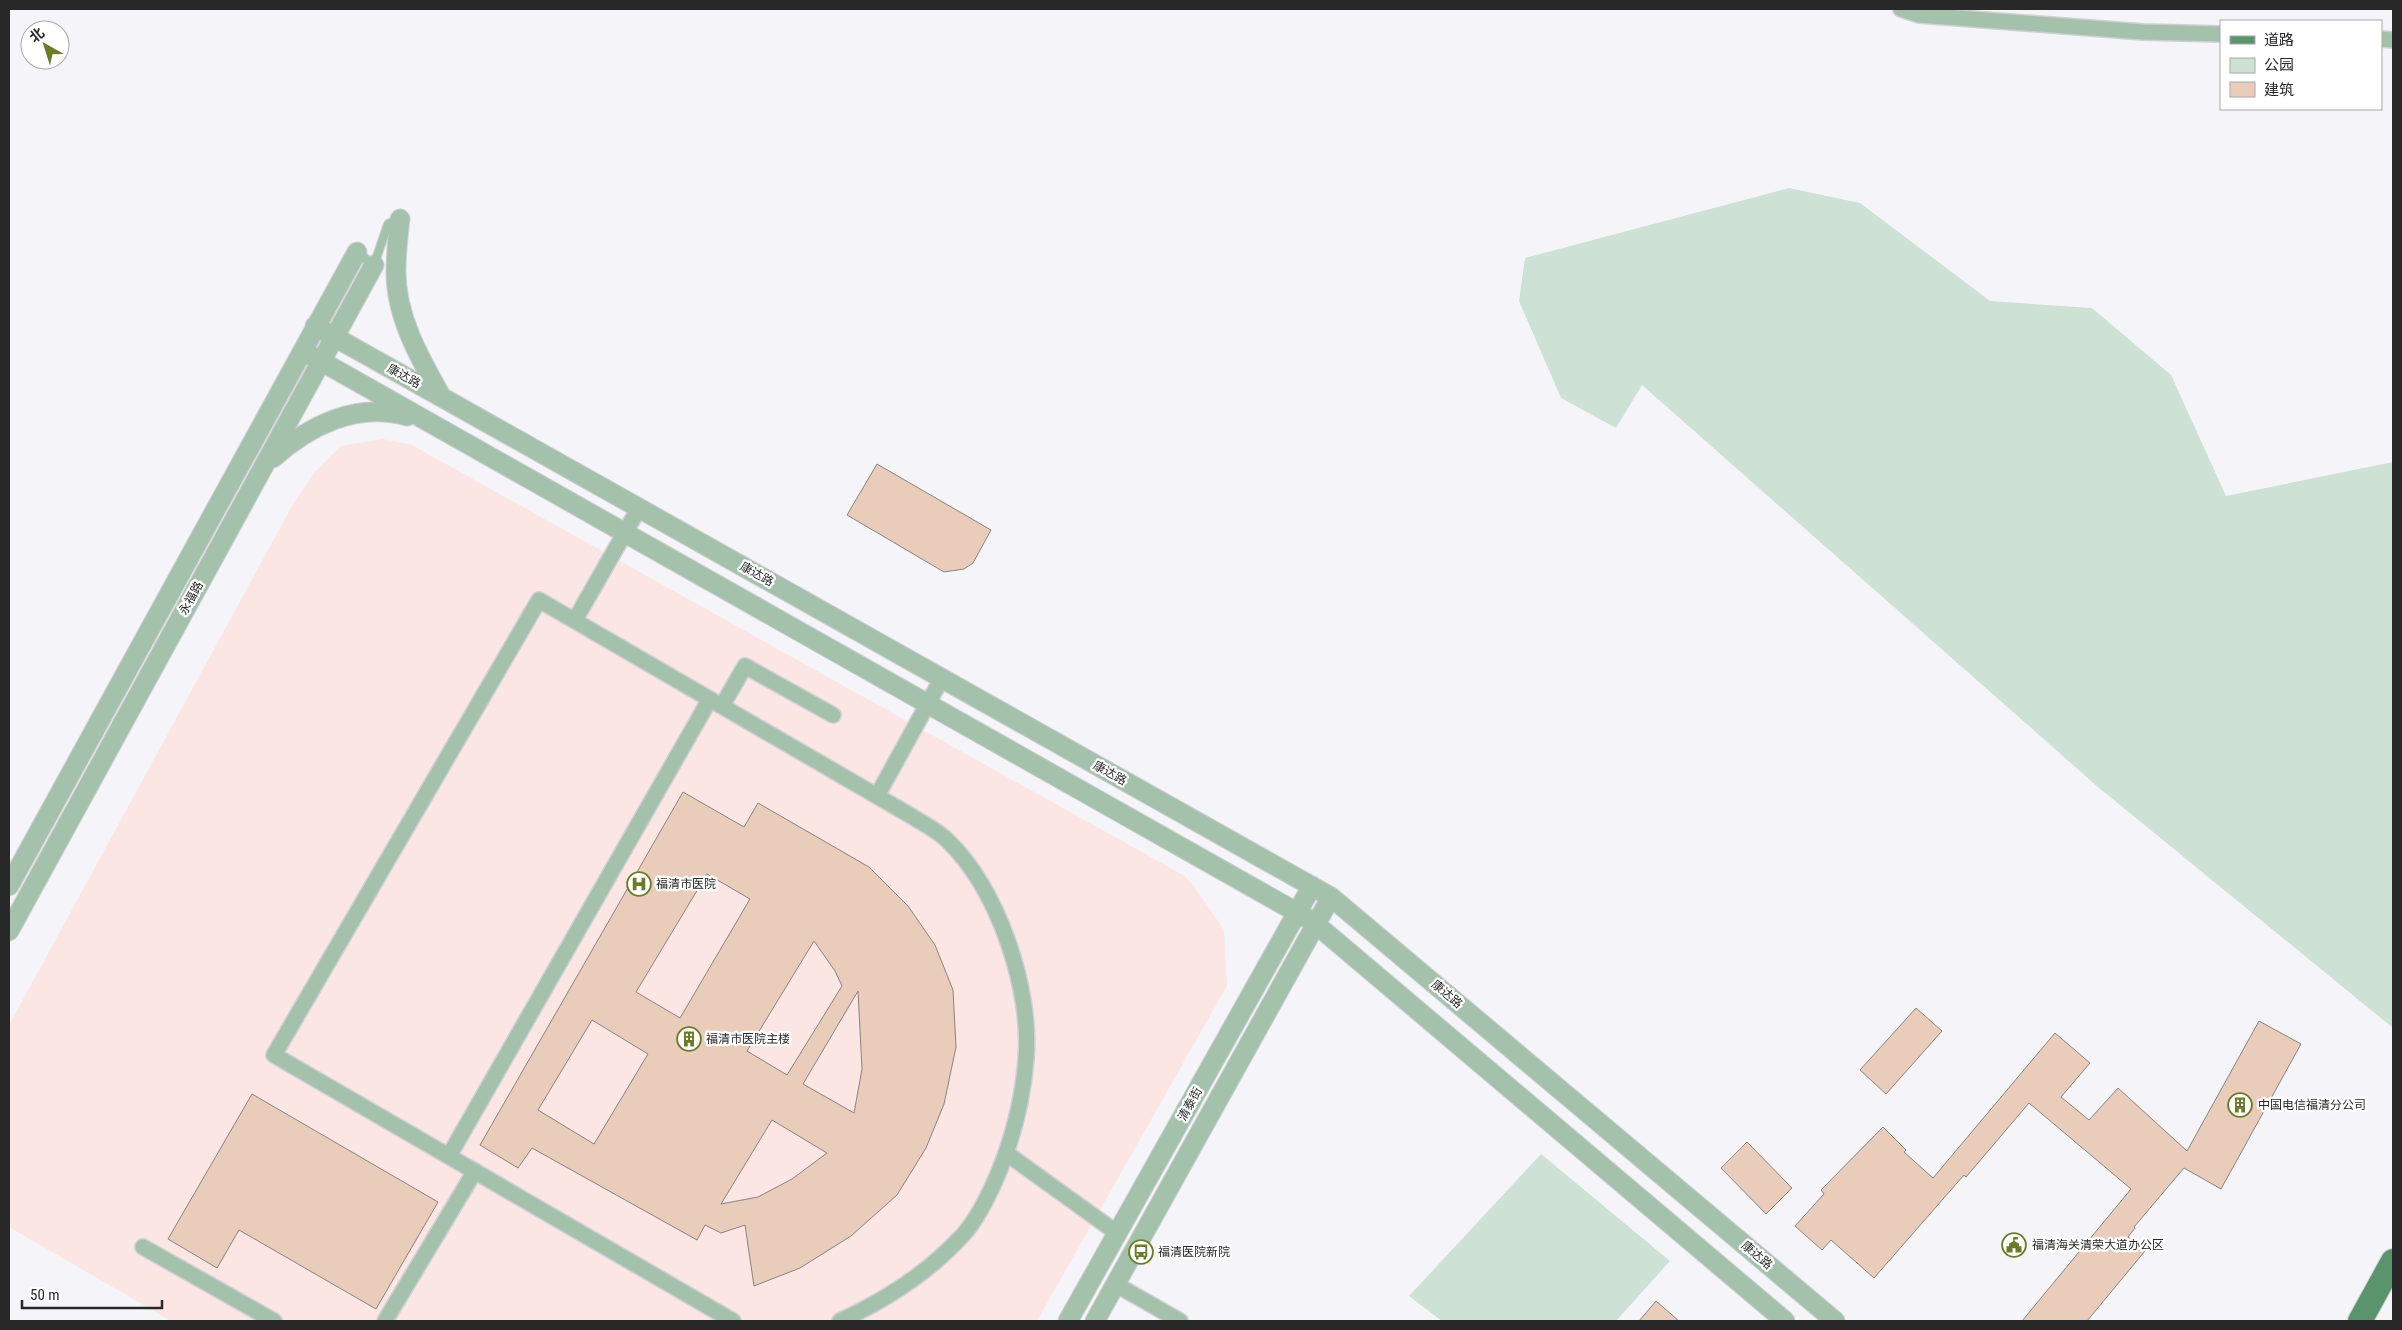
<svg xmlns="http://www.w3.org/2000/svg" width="2402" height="1330" font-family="'Roboto Condensed','Noto Sans SC',sans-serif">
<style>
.medical{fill:#fce6e4}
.green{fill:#cde1d4}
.building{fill:#e9ccba;stroke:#888482;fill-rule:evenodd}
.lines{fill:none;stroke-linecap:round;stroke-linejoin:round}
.service-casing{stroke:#d0d0d4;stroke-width:10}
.minor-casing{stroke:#d0d0d4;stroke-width:18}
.tertiary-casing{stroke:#d0d0d4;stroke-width:21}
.primary-casing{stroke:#d0d0d4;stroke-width:26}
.service{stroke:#a3c1ab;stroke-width:8}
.minor{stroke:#a3c1ab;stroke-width:15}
.tertiary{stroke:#a3c1ab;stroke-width:19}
.primary{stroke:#5a946c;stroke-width:24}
.labels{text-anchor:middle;stroke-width:4.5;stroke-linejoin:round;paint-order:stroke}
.street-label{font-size:12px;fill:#282829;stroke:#fff}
.poi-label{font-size:12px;fill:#282829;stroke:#fff;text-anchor:start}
</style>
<rect width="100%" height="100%" fill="#f5f5f9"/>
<path class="medical" d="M 383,439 L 412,445 L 1185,876 L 1198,892 L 1224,930 L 1227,986 L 1037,1321 L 171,1321 L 9,1227 L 9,1025 L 293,504 L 315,472 L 341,446 Z"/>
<path class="green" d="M 1789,188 L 1860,203 L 1990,301 L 2092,308 L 2171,375 L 2226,496 L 2393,462 L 2393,1028 L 2098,787 L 1642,385 L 1616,428 L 1561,398 L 1519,301 L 1525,258 Z
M 1541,1154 L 1670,1261 L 1616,1321 L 1442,1321 L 1409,1296 Z"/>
<path class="building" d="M 877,464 L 991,530 L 973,563 L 964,569 L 944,572 L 847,515 Z
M 683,792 L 744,827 L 758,803 L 869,867 L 908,906 L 935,945 L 953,990 L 956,1047 L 944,1104 L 926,1148 L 897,1195 L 851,1236 L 800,1268 L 754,1286 L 745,1225 L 721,1233 L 705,1225 L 697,1240 L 532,1148 L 518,1168 L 480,1145 ZM 707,874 L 750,899 L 680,1018 L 636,992 ZM 814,941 L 835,971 L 842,986 L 787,1075 L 747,1051 ZM 858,991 L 862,1069 L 854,1113 L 803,1084 ZM 592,1020 L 648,1054 L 594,1144 L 538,1110 ZM 772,1120 L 827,1153 L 792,1179 L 758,1197 L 721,1204 Z
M 1916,1008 L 1942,1031 L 1886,1094 L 1860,1070 Z
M 2259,1021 L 2301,1044 L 2221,1189 L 2184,1168 L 2134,1227 L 2135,1228 L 2128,1237 L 2145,1251 L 2087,1321 L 2022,1321 L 2131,1189 L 2029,1103 L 1966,1177 L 1964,1175 L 1874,1278 L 1831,1240 L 1822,1250 L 1795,1226 L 1824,1194 L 1821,1190 L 1883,1127 L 1906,1150 L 1904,1152 L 1933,1178 L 2055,1033 L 2090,1063 L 2061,1097 L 2089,1120 L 2118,1088 L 2187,1151 Z
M 252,1094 L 438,1202 L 376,1309 L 239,1230 L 217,1268 L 168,1239 Z
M 1747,1142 L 1792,1188 L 1766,1214 L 1721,1168 Z
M 1656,1301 L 1679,1321 L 1639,1321 Z"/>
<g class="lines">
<g class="service-casing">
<path id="service" d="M 358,253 L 374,265 L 388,224 L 398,220"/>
</g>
<g class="minor-casing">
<path id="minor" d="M 1901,9 L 1919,15 L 2143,32 L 2221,34
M 2381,39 L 2393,40
M 575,620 L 639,508
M 722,706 L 745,666 L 833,715
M 877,796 L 942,678
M 1006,1153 L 1117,1233
M 449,1156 L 710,699
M 143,1247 L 274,1321
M 1115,1284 L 1180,1321
M 385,1321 L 475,1171
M 733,1321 L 274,1055 L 539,600 L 913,817 C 924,824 938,831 947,840 C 998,889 1032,989 1026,1059 C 1023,1097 1014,1134 1000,1169 C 991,1191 979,1217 963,1235 C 928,1273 886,1300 840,1321"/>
</g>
<g class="tertiary-casing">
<path id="tertiary" d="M 400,219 C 398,236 396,253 396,269 C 395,315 419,357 441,396
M 315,326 L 1331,897 L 1835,1321
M 303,351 L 1312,921 L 1785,1321
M 273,458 C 310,425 357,402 407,416
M 9,886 L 357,252
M 9,931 L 374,265
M 1068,1321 L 1312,886
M 1095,1321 L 1331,897"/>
</g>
<g class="primary-casing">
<path id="primary" d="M 2360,1321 L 2393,1261"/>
</g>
<use href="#service" class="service"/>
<use href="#minor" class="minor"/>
<use href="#tertiary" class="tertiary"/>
<use href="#primary" class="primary"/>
</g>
<defs>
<g id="hospital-ring" transform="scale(1.25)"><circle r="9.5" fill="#fff" stroke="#6a7b29" stroke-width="1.5"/><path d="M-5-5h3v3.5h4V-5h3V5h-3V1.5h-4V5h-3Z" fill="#6a7b29"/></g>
<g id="building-ring" transform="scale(1.25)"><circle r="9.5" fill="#fff" stroke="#6a7b29" stroke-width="1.5"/><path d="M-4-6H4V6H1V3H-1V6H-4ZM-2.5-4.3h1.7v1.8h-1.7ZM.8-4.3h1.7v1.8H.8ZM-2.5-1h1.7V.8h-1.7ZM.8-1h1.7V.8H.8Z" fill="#6a7b29"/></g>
<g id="civic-ring" transform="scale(1.25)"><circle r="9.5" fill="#fff" stroke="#6a7b29" stroke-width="1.5"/><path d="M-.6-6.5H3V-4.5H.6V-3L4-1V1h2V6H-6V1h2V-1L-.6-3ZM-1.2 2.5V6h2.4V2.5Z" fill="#6a7b29"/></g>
<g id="bus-ring" transform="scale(1.25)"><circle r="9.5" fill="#fff" stroke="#6a7b29" stroke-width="1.5"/><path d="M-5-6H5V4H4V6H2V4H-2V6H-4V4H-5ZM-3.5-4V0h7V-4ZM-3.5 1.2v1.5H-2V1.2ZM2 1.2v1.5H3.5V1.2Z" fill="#6a7b29"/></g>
</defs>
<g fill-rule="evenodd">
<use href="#hospital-ring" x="639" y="884"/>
<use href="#building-ring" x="689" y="1039"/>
<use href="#building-ring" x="2240" y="1105"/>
<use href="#civic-ring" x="2014" y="1245"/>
<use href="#bus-ring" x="1141" y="1252"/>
</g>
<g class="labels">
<g class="street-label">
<text transform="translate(404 376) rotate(29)" y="4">康达路</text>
<text transform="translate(757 574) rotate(29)" y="4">康达路</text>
<text transform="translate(191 598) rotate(-61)" y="4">永福路</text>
<text transform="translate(1110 773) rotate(29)" y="4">康达路</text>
<text transform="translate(1447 994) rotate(40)" y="4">康达路</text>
<text transform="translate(1190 1104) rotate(-61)" y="4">清泰街</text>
<text transform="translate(1757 1255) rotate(40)" y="4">康达路</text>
</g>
<g class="poi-label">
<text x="656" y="888">福清市医院</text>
<text x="706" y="1043">福清市医院主楼</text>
<text x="2258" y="1109">中国电信福清分公司</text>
<text x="2032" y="1249">福清海关清荣大道办公区</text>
<text x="1158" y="1256">福清医院新院</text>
</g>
</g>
<rect width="2402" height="1330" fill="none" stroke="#282829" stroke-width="20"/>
<rect x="2220" y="20" width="162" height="90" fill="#ffffff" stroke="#a9a9a9"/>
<rect x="2230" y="36" width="25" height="8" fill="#5a946c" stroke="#a9a9a9"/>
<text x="2264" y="45" font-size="15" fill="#282829">道路</text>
<rect x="2230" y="58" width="25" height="15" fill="#cde1d4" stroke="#a9a9a9"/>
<text x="2264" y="70" font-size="15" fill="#282829">公园</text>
<rect x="2230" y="82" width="25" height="15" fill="#e9ccba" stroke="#a9a9a9"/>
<text x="2264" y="95" font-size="15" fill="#282829">建筑</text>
<g transform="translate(45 45) rotate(321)"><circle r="24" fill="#ffffff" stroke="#a9a9a9"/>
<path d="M0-4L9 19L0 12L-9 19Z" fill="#6a7b29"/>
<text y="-8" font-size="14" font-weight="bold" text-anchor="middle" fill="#282829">北</text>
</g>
<path d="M22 1300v8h140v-8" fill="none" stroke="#282829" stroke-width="2.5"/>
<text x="30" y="1300" font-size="15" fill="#282829" stroke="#ffffff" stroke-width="4" paint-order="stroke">50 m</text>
</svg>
